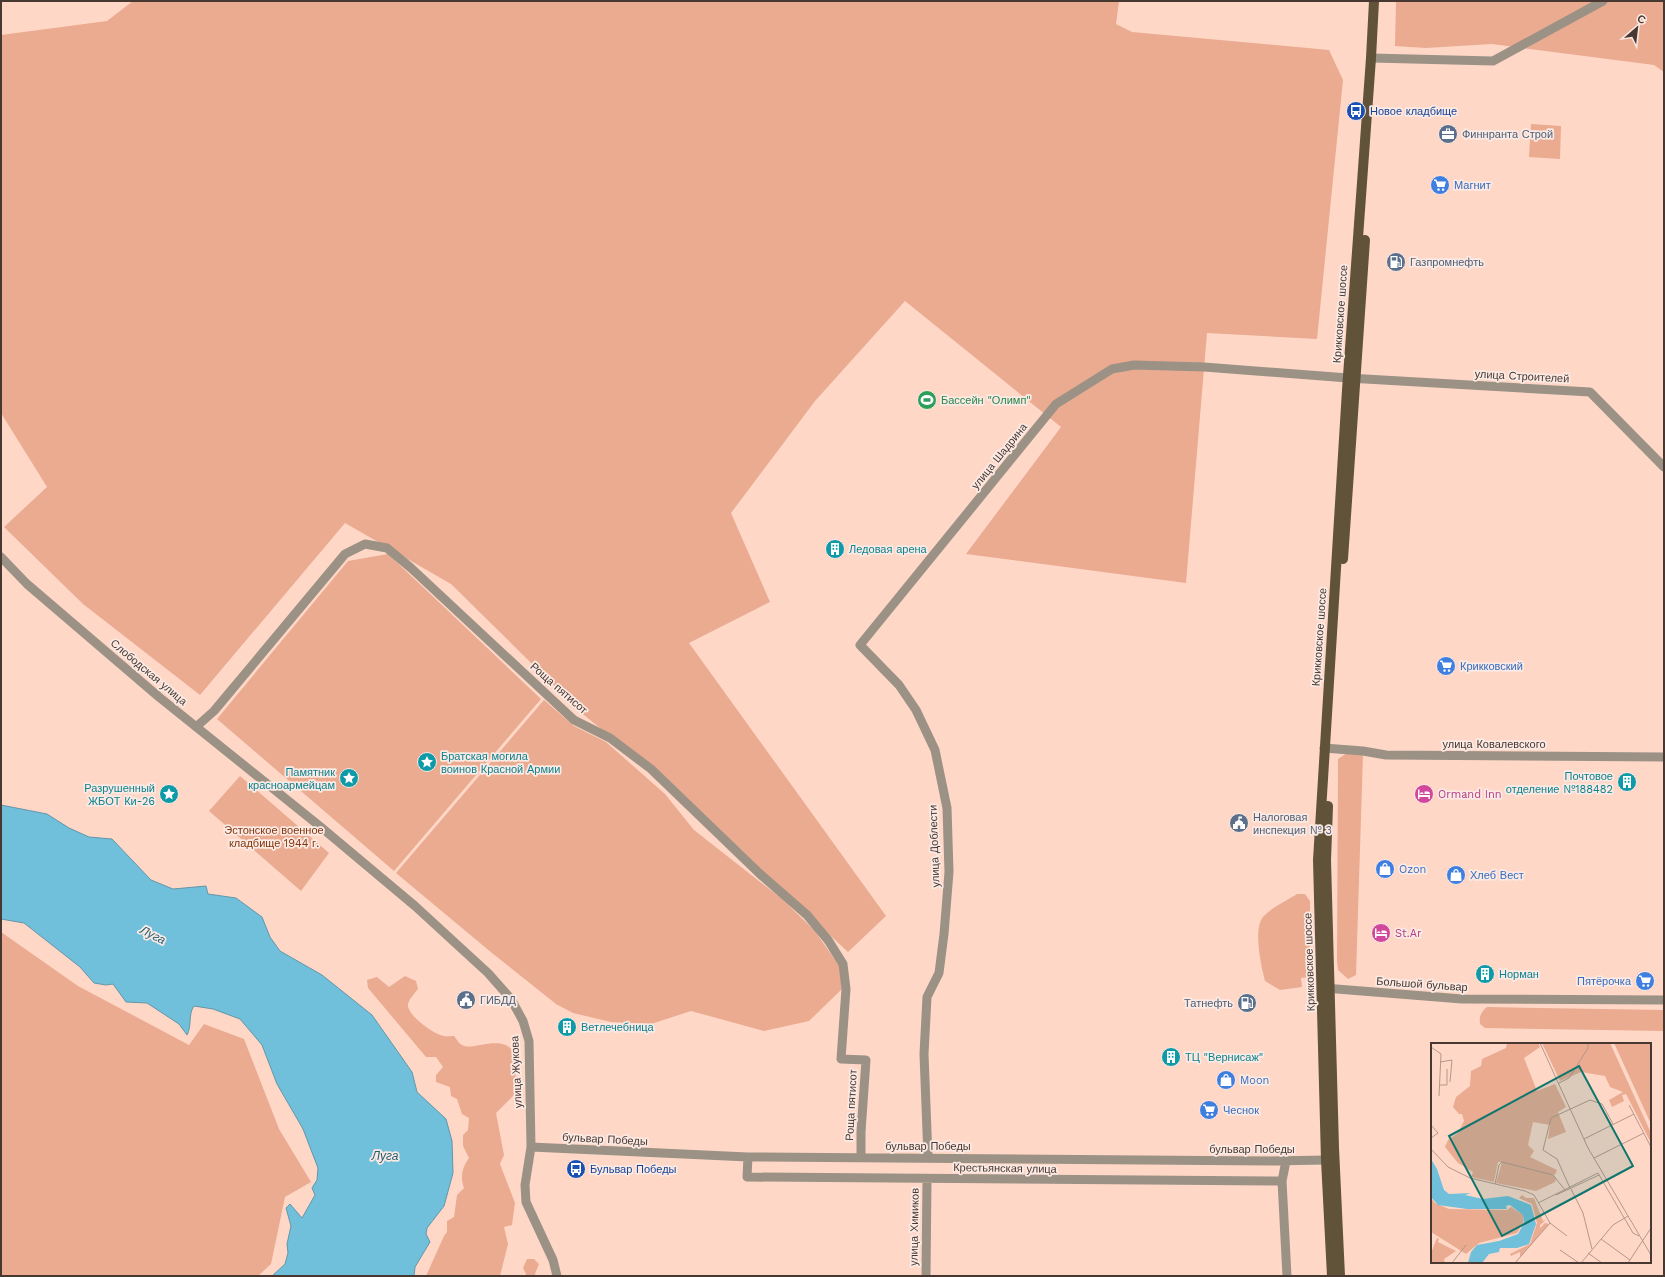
<svg xmlns="http://www.w3.org/2000/svg" width="1665" height="1277" font-family="'Work Sans',sans-serif">
<style>
.green{fill:#eaab91}
.water{fill:#70bfdb;stroke:#6496a8}
.lines{fill:none;stroke-linecap:round;stroke-linejoin:round}
.minor{stroke:#9b9285;stroke-width:9}
.major{stroke:#61523a;stroke-width:10}
.labels{text-anchor:middle;stroke-width:3.5;stroke-linejoin:round;paint-order:stroke}
.transit-label{font-size:11px;fill:#164399;stroke:#fbeae4;text-anchor:start}
.service-label{font-size:11px;fill:#4e5e75;stroke:#fbeae4;text-anchor:start}
.shop-label{font-size:11px;fill:#366cbe;stroke:#fbeae4;text-anchor:start}
.street-label{font-size:11px;fill:#483832;stroke:#fbeae4}
.leisure-label{font-size:11px;fill:#27864d;stroke:#fbeae4;text-anchor:start}
.culture-label{font-size:11px;fill:#0d838f;stroke:#fbeae4;text-anchor:start}
.hotel-label{font-size:11px;fill:#b23c85;stroke:#fbeae4;text-anchor:start}
.park-label{font-size:11px;fill:#83350e;stroke:#fbeae4}
.water-label{font-size:12px;font-style:italic;fill:#205f73;stroke:#fbeae4}
.inset-road{fill:none;stroke:#b6978b;stroke-width:1}
.view{fill:#0f766e;fill-opacity:0.15;stroke:#0f766e;stroke-width:2}
.inset-edge{fill:none;stroke:#483832;stroke-width:2}
</style>
<rect width="100%" height="100%" fill="#ffd7c7"/>
<path class="green" d="M 133,1 L 1119,1 L 1116,24 L 1132,32 L 1329,50 L 1343,80 L 1317,339 L 1207,333 L 1186,583 L 966,554 L 1061,427 L 905,301 L 815,401 L 731,513 L 770,602 L 689,643 L 886,916 L 848,952 L 651,769 L 584,715 L 451,584 L 345,523 L 200,695 L 83,604 L 4,527 L 47,487 L 1,413 L 1,35 L 107,21 Z
M 1396,1 L 1664,1 L 1664,72 L 1654,65 L 1492,44 L 1426,48 L 1395,46 Z
M 1531,124 L 1561,126 L 1560,159 L 1529,157 Z
M 388,554 L 541,699 L 394,871 L 217,719 L 348,561 Z
M 544,700 L 574,726 L 606,742 L 665,794 L 694,830 L 782,899 L 814,930 L 840,967 L 842,989 L 809,1021 L 764,1031 L 691,1011 L 651,1024 L 611,1022 L 573,1013 L 556,1004 L 492,953 L 396,873 Z
M 1347,753 L 1363,754 L 1356,975 L 1348,979 L 1338,970 L 1337,960 L 1338,759 Z
M 240,776 L 329,853 L 301,891 L 209,811 Z
M 1297,894 L 1305,894 L 1310,901 L 1310,977 L 1301,978 L 1302,987 L 1280,990 L 1265,981 C 1261,966 1253,929 1263,917 C 1269,909 1288,900 1297,894 Z
M 1,932 L 78,986 L 189,1045 L 204,1024 L 244,1039 L 279,1129 L 311,1182 L 285,1197 L 271,1264 L 258,1276 L 1,1276 Z
M 405,976 L 416,981 L 418,989 C 415,993 409,999 408,1004 C 406,1015 435,1035 444,1036 C 447,1037 451,1036 454,1036 C 457,1039 458,1043 462,1045 C 468,1048 474,1046 480,1045 C 524,1036 516,1063 514,1095 L 496,1113 L 504,1155 L 500,1164 L 515,1203 L 512,1225 L 504,1227 L 508,1244 L 500,1276 L 426,1276 L 444,1236 L 447,1232 L 447,1221 L 454,1217 L 457,1195 L 464,1188 C 460,1177 462,1167 469,1158 L 463,1146 L 463,1135 L 468,1130 L 469,1118 L 462,1114 L 457,1099 L 451,1096 L 450,1087 L 436,1082 L 436,1075 L 443,1067 L 436,1057 L 426,1057 L 368,988 L 367,980 L 377,977 L 389,987 Z
M 1487,1007 L 1664,1010 L 1664,1031 L 1485,1028 L 1480,1024 C 1479,1016 1481,1012 1487,1007 Z
M 527,1259 L 534,1259 L 539,1264 L 535,1274 L 536,1276 L 525,1276 L 526,1274 L 523,1268 Z"/>
<path class="water" d="M 1,805 L 47,814 L 69,828 L 89,837 L 112,839 L 151,880 L 173,889 L 206,886 L 208,894 L 236,898 L 262,917 L 270,937 L 280,951 L 322,975 L 372,1015 L 412,1072 L 417,1092 L 446,1119 L 452,1141 L 453,1173 L 444,1206 L 427,1228 L 426,1234 L 430,1242 L 415,1267 L 414,1276 L 272,1276 L 285,1264 L 288,1253 L 287,1244 L 291,1226 L 286,1208 L 290,1204 L 302,1218 L 315,1195 L 312,1188 L 317,1180 L 318,1168 L 303,1129 L 277,1084 L 262,1045 L 240,1019 L 213,1009 L 194,1006 C 188,1014 192,1026 187,1035 L 179,1024 L 147,1003 L 126,1002 L 113,984 L 106,985 L 94,983 L 80,967 L 24,923 L 1,919 Z"/>
<g class="lines">
<path class="minor" d="M 1371,58 L 1493,61 L 1603,1
M 1,557 L 27,584 L 159,697 L 322,828 L 415,906 L 488,973 L 511,999 L 523,1021 L 529,1041 L 531,1147 L 525,1185 L 526,1202 L 553,1260 L 557,1276
M 196,727 L 214,711 L 345,554 L 365,544 L 387,548 L 411,568 L 574,720 L 610,738 L 651,769 L 760,874 L 807,915 L 828,940 L 843,964 L 846,989 L 841,1059 L 866,1060 L 861,1132 L 861,1157
M 1324,748 L 1363,751 L 1386,755 L 1664,757
M 1324,988 L 1462,999 L 1664,1000
M 531,1147 L 748,1157 L 1270,1161 L 1326,1160
M 748,1157 L 747,1177 L 1282,1181
M 928,1158 L 924,1054 L 927,997 L 939,973 L 944,934 L 949,872 L 947,808 L 935,750 L 916,710 L 899,685 L 860,645 L 1056,404 L 1112,369 L 1134,365 L 1204,367 L 1348,378 L 1590,392 L 1664,467
M 1286,1161 L 1282,1181 L 1287,1276
M 926,1276 L 927,1179"/>
<path class="major" d="M 1343,559 L 1365,240
M 1328,806 L 1326,860 L 1334,1148 L 1340,1276
M 1332,1276 L 1326,1160 L 1318,860 L 1347,390 L 1371,58 L 1374,1"/>
</g>
<defs>
<g id="bus-disc" transform="scale(1)"><circle r="9.5" fill="#1a4fb4" stroke="#fbeae4"/><path d="M-5-6H5V4H4V6H2V4H-2V6H-4V4H-5ZM-3.5-4V0h7V-4ZM-3.5 1.2v1.5H-2V1.2ZM2 1.2v1.5H3.5V1.2Z" fill="#fff"/></g>
<g id="office-disc" transform="scale(1)"><circle r="9.5" fill="#5c6f8a" stroke="#fbeae4"/><path d="M-6-3h4V-5.5h4V-3h4V5H-6ZM-1-4.5V-3h2v-1.5ZM-6 0V1H6V0Z" fill="#fff"/></g>
<g id="supermarket-disc" transform="scale(1)"><circle r="9.5" fill="#3f7fe0" stroke="#fbeae4"/><path d="M-6-5.5h2.5l.6 2H6L4.5 2H-2.5L-4.4-4H-6ZM-1.5 3.2a1.3 1.3 0 1 0 .1 0ZM3 3.2a1.3 1.3 0 1 0 .1 0Z" fill="#fff"/></g>
<g id="fuel-disc" transform="scale(1)"><circle r="9.5" fill="#5c6f8a" stroke="#fbeae4"/><path d="M-5.5-6h7V0h2V4h1.3V-2.5L3-4.5l.8-.8L6-3V5H2.5V1h-1V6h-7ZM-4.2-4.7v3.2H.2V-4.7Z" fill="#fff"/></g>
<g id="stadium-disc" transform="scale(1)"><circle r="9.5" fill="#2e9e5b" stroke="#fbeae4"/><path d="M0-5a6.5 5 0 1 0 0 10a6.5 5 0 1 0 0-10ZM-3.5-1.8h7v3.6h-7Z" fill="#fff"/></g>
<g id="building-disc" transform="scale(1)"><circle r="9.5" fill="#0f9aa8" stroke="#fbeae4"/><path d="M-4-6H4V6H1V3H-1V6H-4ZM-2.5-4.3h1.7v1.8h-1.7ZM.8-4.3h1.7v1.8H.8ZM-2.5-1h1.7V.8h-1.7ZM.8-1h1.7V.8H.8Z" fill="#fff"/></g>
<g id="sight-disc" transform="scale(1)"><circle r="9.5" fill="#0f9aa8" stroke="#fbeae4"/><path d="M0-6L1.8-2.2L6-1.7L2.9 1.2L3.7 5.4L0 3.3L-3.7 5.4L-2.9 1.2L-6-1.7L-1.8-2.2Z" fill="#fff"/></g>
<g id="hotel-disc" transform="scale(1)"><circle r="9.5" fill="#d1479c" stroke="#fbeae4"/><path d="M-6-4.5h1.5V1H6V5H4.5V3h-9V5H-6ZM-4 0a1.8 1.8 0 1 1 3.6 0ZM.5 0V-2.5h3Q6-2.5 6 0Z" fill="#fff"/></g>
<g id="civic-disc" transform="scale(1)"><circle r="9.5" fill="#5c6f8a" stroke="#fbeae4"/><path d="M-.6-6.5H3V-4.5H.6V-3L4-1V1h2V6H-6V1h2V-1L-.6-3ZM-1.2 2.5V6h2.4V2.5Z" fill="#fff"/></g>
<g id="shop-disc" transform="scale(1)"><circle r="9.5" fill="#3f7fe0" stroke="#fbeae4"/><path d="M-5-2.5h2.3a2.7 3.5 0 0 1 5.4 0H5L5.5 6h-11ZM-1.5-2.5h3a1.5 2.3 0 0 0-3 0Z" fill="#fff"/></g>
</defs>
<g fill-rule="evenodd">
<use href="#bus-disc" x="1356" y="111"/>
<use href="#office-disc" x="1448" y="134"/>
<use href="#supermarket-disc" x="1440" y="185"/>
<use href="#fuel-disc" x="1396" y="262"/>
<use href="#stadium-disc" x="927" y="400"/>
<use href="#building-disc" x="835" y="549"/>
<use href="#supermarket-disc" x="1446" y="666"/>
<use href="#sight-disc" x="427" y="762"/>
<use href="#sight-disc" x="349" y="778"/>
<use href="#building-disc" x="1627" y="782"/>
<use href="#sight-disc" x="169" y="794"/>
<use href="#hotel-disc" x="1424" y="794"/>
<use href="#civic-disc" x="1239" y="823"/>
<use href="#shop-disc" x="1385" y="869"/>
<use href="#shop-disc" x="1456" y="875"/>
<use href="#hotel-disc" x="1381" y="933"/>
<use href="#building-disc" x="1485" y="974"/>
<use href="#supermarket-disc" x="1645" y="981"/>
<use href="#civic-disc" x="466" y="1000"/>
<use href="#fuel-disc" x="1247" y="1003"/>
<use href="#building-disc" x="567" y="1027"/>
<use href="#building-disc" x="1171" y="1057"/>
<use href="#shop-disc" x="1226" y="1080"/>
<use href="#supermarket-disc" x="1209" y="1110"/>
<use href="#bus-disc" x="576" y="1169"/>
</g>
<g class="labels">
<g class="transit-label">
<text x="1370" y="115">Новое кладбище</text>
<text x="590" y="1173">Бульвар Победы</text>
</g>
<g class="service-label">
<text x="1462" y="138">Финнранта Строй</text>
<text x="1410" y="266">Газпромнефть</text>
<text x="1253" y="821">Налоговая<tspan x="1253" dy="13">инспекция № 3</tspan></text>
<text x="480" y="1004">ГИБДД</text>
<text x="1233" y="1007" text-anchor="end">Татнефть</text>
</g>
<g class="shop-label">
<text x="1454" y="189">Магнит</text>
<text x="1460" y="670">Крикковский</text>
<text x="1399" y="873">Ozon</text>
<text x="1470" y="879">Хлеб Вест</text>
<text x="1631" y="985" text-anchor="end">Пятёрочка</text>
<text x="1240" y="1084">Moon</text>
<text x="1223" y="1114">Чеснок</text>
</g>
<g class="street-label">
<text transform="translate(1340 314) rotate(-86)" y="4">Крикковское шоссе</text>
<text transform="translate(1522 376) rotate(3)" y="4">улица Строителей</text>
<text transform="translate(999 456) rotate(-51)" y="4">улица Шадрина</text>
<text transform="translate(1319 637) rotate(-86)" y="4">Крикковское шоссе</text>
<text transform="translate(149 672) rotate(40)" y="4">Слободская улица</text>
<text transform="translate(559 688) rotate(41)" y="4">Роща пятисот</text>
<text x="1494" y="748">улица Ковалевского</text>
<text transform="translate(934 846) rotate(-92)" y="4">улица Доблести</text>
<text transform="translate(1309 962) rotate(-92)" y="4">Крикковское шоссе</text>
<text transform="translate(1422 984) rotate(4)" y="4">Большой бульвар</text>
<text transform="translate(516 1072) rotate(-93)" y="4">улица Жукова</text>
<text transform="translate(851 1105) rotate(-87)" y="4">Роща пятисот</text>
<text transform="translate(605 1139) rotate(3)" y="4">бульвар Победы</text>
<text x="928" y="1150">бульвар Победы</text>
<text x="1252" y="1153">бульвар Победы</text>
<text transform="translate(1005 1168) rotate(1)" y="4">Крестьянская улица</text>
<text transform="translate(914 1227) rotate(-89)" y="4">улица Химиков</text>
</g>
<g class="leisure-label">
<text x="941" y="404">Бассейн "Олимп"</text>
</g>
<g class="culture-label">
<text x="849" y="553">Ледовая арена</text>
<text x="441" y="760">Братская могила<tspan x="441" dy="13">воинов Красной Армии</tspan></text>
<text x="335" y="776" text-anchor="end">Памятник<tspan x="335" dy="13">красноармейцам</tspan></text>
<text x="1613" y="780" text-anchor="end">Почтовое<tspan x="1613" dy="13">отделение №188482</tspan></text>
<text x="155" y="792" text-anchor="end">Разрушенный<tspan x="155" dy="13">ЖБОТ Ки-26</tspan></text>
<text x="1499" y="978">Норман</text>
<text x="581" y="1031">Ветлечебница</text>
<text x="1185" y="1061">ТЦ "Вернисаж"</text>
</g>
<g class="hotel-label">
<text x="1438" y="798">Ormand Inn</text>
<text x="1395" y="937">St.Ar</text>
</g>
<g class="park-label">
<text x="274" y="834">Эстонское военное<tspan x="274" dy="13">кладбище 1944 г.</tspan></text>
</g>
<g class="water-label">
<text transform="translate(153 935) rotate(27)" y="4">Луга</text>
<text x="385" y="1160">Луга</text>
</g>
</g>
<g transform="translate(1431 1043)">
<rect width="220" height="220" fill="#ffd7c7"/>
<path d="M 76,0 L 107,0 L 109,4 L 93,15 L 106,48 L 124,41 L 135,64 L 127,69 L 135,89 L 117,96 L 119,82 L 102,79 L 97,102 L 103,108 L 99,114 L 126,127 L 124,132 L 121,131 L 125,135 L 124,139 L 105,148 L 65,140 L 71,119 L 67,119 L 63,139 L 40,134 L 42,129 L 27,120 L 14,104 L 17,97 L 27,90 L 33,78 L 31,71 L 28,71 L 22,64 L 25,54 L 39,43 L 40,28 L 50,23 L 51,16 L 75,5 ZM 111,0 L 179,0 L 220,90 L 220,100 L 195,51 L 191,52 L 193,58 L 181,64 L 178,57 L 192,49 L 179,44 L 174,33 L 150,29 L 129,38 ZM 183,0 L 220,0 L 220,81 ZM 91,152 L 95,155 L 103,155 L 112,178 L 115,177 L 109,182 L 109,185 L 114,180 L 118,181 L 89,214 L 89,209 L 80,213 L 79,211 L 99,201 L 106,180 L 101,161 L 88,155 ZM 0,155 L 4,160 L 18,166 L 76,167 L 80,164 L 92,172 L 92,180 L 86,190 L 48,200 L 35,211 L 0,189 ZM 6,195 L 8,196 L 7,199 L 25,208 L 13,216 L 14,220 L 0,220 L 0,210 Z" fill="#eaab91"/>
<path d="M 0,116 L 6,126 L 13,147 L 18,151 L 40,150 L 34,152 L 52,156 L 77,153 L 100,162 L 105,181 L 98,201 L 86,205 L 69,205 L 68,209 L 58,211 L 51,220 L 37,220 L 40,209 L 46,202 L 68,198 L 87,191 L 93,180 L 92,172 L 79,162 L 75,163 L 76,166 L 36,166 L 7,162 L 0,154 Z" fill="#70bfdb"/>
<path class="inset-road" d="M 109,0 L 157,105 L 220,212M 0,4 L 10,11 L 8,53M 9,19 L 21,17 L 19,39M 128,40 L 138,35 L 157,5 L 157,0M 8,42 L 16,42 L 16,26M 198,62 L 220,104M 0,82 L 7,90 L 0,95M 153,96 L 203,71M 0,106 L 17,124 L 39,135 L 94,148 L 103,152 L 119,180 L 84,220M 163,115 L 213,90M 167,130 L 202,190 L 208,193M 64,141 L 68,122 L 71,119 L 122,132 L 134,147M 139,145 L 126,116 L 112,107 L 120,75 L 159,57 L 171,61 L 182,81M 140,146 L 152,170 L 161,206M 125,152 L 168,132M 107,160 L 167,130M 119,180 L 136,193M 170,196 L 199,217M 129,207 L 148,220M 157,210 L 171,220M 21,220 L 35,202M 150,220 L 182,182 L 197,173M 197,220 L 220,185"/>
<path class="view" d="M 148,23 L 202,123 L 71,193 L 18,93 Z"/>
<rect width="220" height="220" class="inset-edge"/>
</g>
<rect width="1665" height="1277" fill="none" stroke="#483832" stroke-width="4"/>
<g transform="translate(1637 28) rotate(28)" stroke="#fbeae4" stroke-width="3" paint-order="stroke">
<path d="M0-3L7 15L0 10L-7 15Z" fill="#483832"/>
<text y="-6" font-size="11" font-weight="bold" text-anchor="middle" fill="#483832">С</text>
</g>
</svg>
